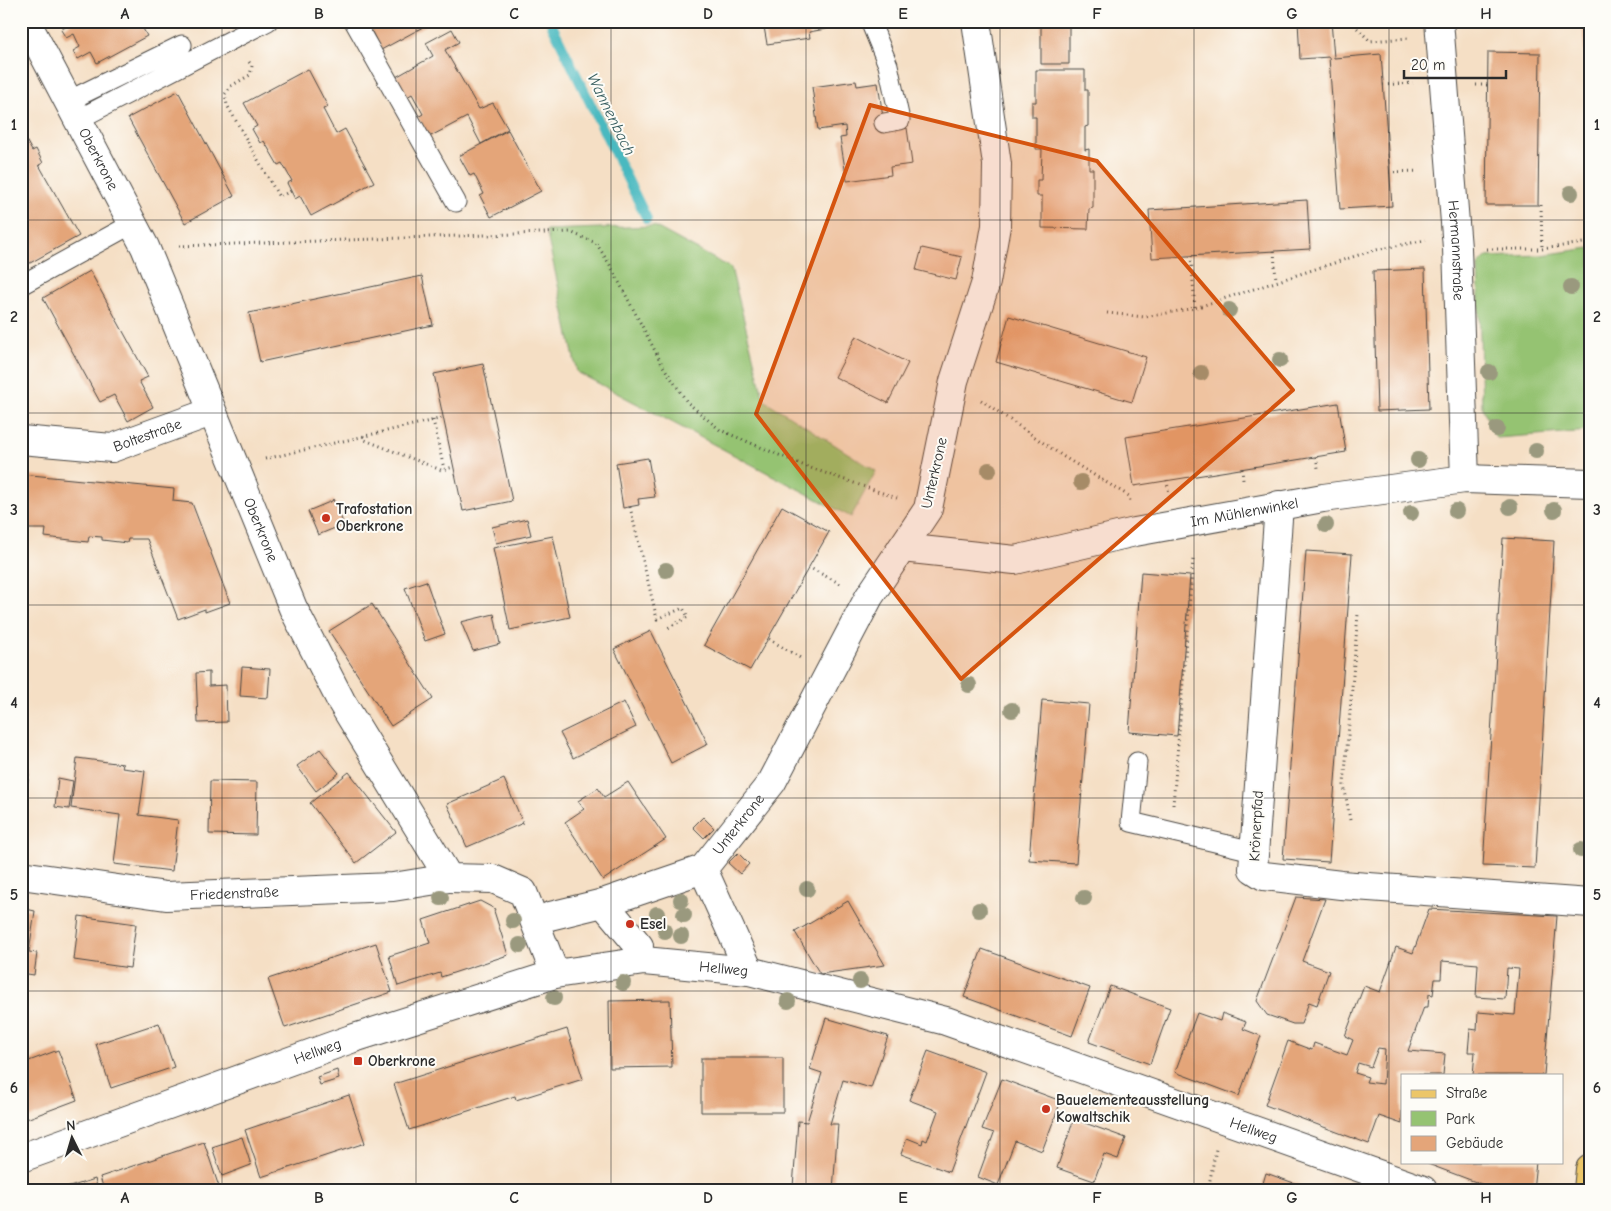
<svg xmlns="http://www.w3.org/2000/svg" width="1611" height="1211" font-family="'Comic Neue',sans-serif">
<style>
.green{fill:#95c372;stroke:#60774e}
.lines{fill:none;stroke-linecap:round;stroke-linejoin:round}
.stream{stroke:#4ab9c0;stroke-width:10}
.building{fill:#e4a579;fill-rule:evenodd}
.lane-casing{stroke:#494642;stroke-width:21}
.street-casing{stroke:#494642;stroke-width:30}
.primary-casing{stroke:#494642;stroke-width:30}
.path{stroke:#494642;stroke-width:3;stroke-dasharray:1 4;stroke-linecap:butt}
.lane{stroke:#fff;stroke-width:19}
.street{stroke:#fff;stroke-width:28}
.primary{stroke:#ecc669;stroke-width:28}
.tree{fill:#9a997e}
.marked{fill:#d5540f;fill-opacity:0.2;stroke:#d5540f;stroke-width:4;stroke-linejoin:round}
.grid{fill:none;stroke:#2b2b2b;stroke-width:1;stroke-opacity:0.55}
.poi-dot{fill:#c8321e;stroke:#fdfcf7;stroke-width:2}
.labels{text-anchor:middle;stroke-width:4;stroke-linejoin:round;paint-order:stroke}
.street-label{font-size:15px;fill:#2b2b2b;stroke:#fdfcf7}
.poi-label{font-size:15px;font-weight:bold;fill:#2b2b2b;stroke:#fdfcf7;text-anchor:start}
.water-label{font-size:16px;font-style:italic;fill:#365d5f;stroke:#fdfcf7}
.neatline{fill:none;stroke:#2b2b2b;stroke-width:2}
.grid-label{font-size:16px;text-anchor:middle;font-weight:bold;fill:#2b2b2b}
</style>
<rect width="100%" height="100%" fill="#fdfcf7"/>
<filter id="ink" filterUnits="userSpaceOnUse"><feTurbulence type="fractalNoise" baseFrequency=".02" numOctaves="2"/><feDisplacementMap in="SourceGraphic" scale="10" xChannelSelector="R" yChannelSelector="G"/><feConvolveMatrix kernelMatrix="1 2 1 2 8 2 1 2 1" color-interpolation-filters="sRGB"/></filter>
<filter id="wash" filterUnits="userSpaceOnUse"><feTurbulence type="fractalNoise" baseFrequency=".0096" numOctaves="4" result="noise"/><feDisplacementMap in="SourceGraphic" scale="20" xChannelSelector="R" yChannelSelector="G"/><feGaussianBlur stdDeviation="1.12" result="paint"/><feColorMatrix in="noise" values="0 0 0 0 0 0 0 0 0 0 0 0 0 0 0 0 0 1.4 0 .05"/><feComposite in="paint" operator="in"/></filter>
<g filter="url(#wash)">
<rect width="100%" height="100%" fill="#f5dfc5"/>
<path class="green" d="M 654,226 L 731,268 L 764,400 L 876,471 L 851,517 L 577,372 L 546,230 Z
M 1590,248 L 1590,431 L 1496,438 L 1482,407 L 1478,265 L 1486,257 L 1542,255 Z"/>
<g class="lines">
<path class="stream" d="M 550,21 L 647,219"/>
</g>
<g id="blocks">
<path class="building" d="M 74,21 L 139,21 L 147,36 L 97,63 L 91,52 L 78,59 L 73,51 L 80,47 L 74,34 L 66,38 L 61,30 Z
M 372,21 L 434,21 L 381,50 L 371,30 L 376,27 Z
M 763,21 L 829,21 L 831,28 L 809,32 L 810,38 L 767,44 Z
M 1041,21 L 1069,21 L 1069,64 L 1041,64 Z
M 1298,21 L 1331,21 L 1334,58 L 1381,54 L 1392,206 L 1340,209 L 1329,57 L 1300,59 Z
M 1582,21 L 1590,21 L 1590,87 L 1587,87 Z
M 452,29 L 459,42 L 445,50 L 479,109 L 493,103 L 508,129 L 481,144 L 467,117 L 429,137 L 418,117 L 423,114 L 412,94 L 407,97 L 396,77 L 433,56 L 426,43 Z
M 1488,52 L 1540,53 L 1538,205 L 1486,205 Z
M 308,69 L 328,107 L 323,109 L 336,134 L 345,129 L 374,182 L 311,216 L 300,196 L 295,199 L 287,183 L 292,181 L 282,163 L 278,165 L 264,141 L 260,143 L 252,129 L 257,126 L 244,103 Z
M 1036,70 L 1085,70 L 1085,90 L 1088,90 L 1088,126 L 1085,127 L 1085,150 L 1089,149 L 1089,169 L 1093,169 L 1093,208 L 1089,209 L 1088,229 L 1042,228 L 1042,196 L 1037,196 L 1037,180 L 1041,180 L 1042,149 L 1036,149 L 1036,117 L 1032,117 L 1032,102 L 1036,102 Z
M 856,81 L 857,86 L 878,83 L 885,131 L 907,128 L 912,164 L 890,167 L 891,175 L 847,181 L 840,138 L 846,137 L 845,126 L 818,130 L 812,87 Z
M 178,91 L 234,196 L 185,223 L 128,118 Z
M 508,130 L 541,191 L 491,217 L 480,196 L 484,194 L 474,174 L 470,176 L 459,156 Z
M 21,131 L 32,151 L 36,149 L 43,163 L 39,165 L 79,236 L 21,268 Z
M 1307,200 L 1310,249 L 1152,258 L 1149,210 Z
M 922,248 L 962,257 L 956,280 L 916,270 Z
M 1425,269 L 1429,409 L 1377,411 L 1373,271 Z
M 90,271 L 148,377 L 139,381 L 153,407 L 128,421 L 114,395 L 100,402 L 43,298 Z
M 422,276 L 433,325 L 260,362 L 249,313 Z
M 1009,316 L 1146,357 L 1132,402 L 996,362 Z
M 856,336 L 908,363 L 888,403 L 835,377 Z
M 483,364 L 512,501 L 463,511 L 434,374 Z
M 1338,403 L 1346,452 L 1134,486 L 1126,437 Z
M 648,458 L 655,497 L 638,499 L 639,505 L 623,508 L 616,463 Z
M 21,474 L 174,489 L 173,501 L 192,503 L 230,603 L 205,612 L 205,609 L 178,619 L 147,539 L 128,539 L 127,543 L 102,540 L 102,537 L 89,536 L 88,542 L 45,537 L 46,529 L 21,529 Z
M 333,499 L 345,527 L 342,525 L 318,535 L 308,511 L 332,501 Z
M 782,506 L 829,532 L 750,670 L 704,645 Z
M 527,519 L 531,535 L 496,543 L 492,527 Z
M 553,536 L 570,617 L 510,630 L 493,548 Z
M 1503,538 L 1554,541 L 1535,868 L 1483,866 Z
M 1306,551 L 1352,554 L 1329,862 L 1283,859 Z
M 1141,572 L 1190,576 L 1177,736 L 1129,732 Z
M 426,581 L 445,634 L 425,641 L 405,588 Z
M 372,604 L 433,699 L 391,726 L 329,631 Z
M 494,614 L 500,644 L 473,651 L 461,622 Z
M 651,631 L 708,744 L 671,763 L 614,649 Z
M 242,667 L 270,669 L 268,698 L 240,696 Z
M 209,672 L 209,686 L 226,685 L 227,722 L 198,723 L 196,673 Z
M 1042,700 L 1089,704 L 1076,863 L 1029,860 Z
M 624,702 L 636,727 L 573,758 L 560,733 Z
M 320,749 L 339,773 L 316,791 L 297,766 Z
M 77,758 L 123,764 L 122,768 L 145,771 L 139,815 L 178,820 L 172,871 L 114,864 L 120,815 L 71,808 Z
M 21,772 L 29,774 L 22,817 L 21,817 Z
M 349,772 L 396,832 L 356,863 L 310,803 Z
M 58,778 L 73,781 L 69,809 L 55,807 Z
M 504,779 L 523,823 L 467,847 L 447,804 Z
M 210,781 L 257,782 L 256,835 L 209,834 Z
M 628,782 L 666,839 L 603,880 L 565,822 L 584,809 L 578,801 L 598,788 L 604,797 Z
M 703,817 L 714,828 L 704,838 L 693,827 Z
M 738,853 L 749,864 L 740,874 L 728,863 Z
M 1296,897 L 1325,899 L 1302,961 L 1329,971 L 1317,1005 L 1309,1002 L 1301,1024 L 1293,1024 L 1267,1015 L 1257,1001 Z
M 480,901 L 495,909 L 494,911 L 508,955 L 441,977 L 440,973 L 398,986 L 389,956 L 430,943 L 423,920 Z
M 848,901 L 885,965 L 820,974 L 795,932 Z
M 21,908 L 35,911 L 29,952 L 37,953 L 34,975 L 21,973 Z
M 1429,909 L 1557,916 L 1544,1075 L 1473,1075 L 1475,1052 L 1468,1052 L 1470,1029 L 1477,1030 L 1478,1012 L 1515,1015 L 1519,969 L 1507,968 L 1505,999 L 1476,997 L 1478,964 L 1442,961 L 1441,979 L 1435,979 L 1433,995 L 1429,994 L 1428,1007 L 1424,1007 L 1408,1051 L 1445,1054 L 1443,1075 L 1402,1075 L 1402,1124 L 1379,1116 L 1369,1144 L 1265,1105 L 1288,1041 L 1312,1050 L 1314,1043 L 1347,1055 L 1353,1040 L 1345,1036 L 1364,986 L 1380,992 L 1396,947 L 1413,953 ZM 1378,1048 L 1385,1049 L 1383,1084 L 1366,1082 L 1368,1077 L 1355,1073 L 1358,1063 L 1371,1067 Z
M 79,916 L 136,924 L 130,968 L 74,960 Z
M 376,943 L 392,992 L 285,1028 L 268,979 Z
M 982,949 L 1090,988 L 1072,1036 L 964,997 Z
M 1110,986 L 1170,1008 L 1150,1064 L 1089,1042 Z
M 670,1000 L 672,1067 L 610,1068 L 609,1001 Z
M 1197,1013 L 1220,1021 L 1222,1013 L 1246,1022 L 1243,1029 L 1261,1036 L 1239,1096 L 1175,1072 Z
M 826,1018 L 888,1036 L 871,1088 L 843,1080 L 830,1124 L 838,1124 L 833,1190 L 793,1187 L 798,1121 L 807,1122 L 822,1073 L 810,1069 Z
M 159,1023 L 174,1067 L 111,1088 L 96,1044 Z
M 567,1029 L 583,1079 L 516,1100 L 515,1096 L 409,1130 L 394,1084 Z
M 58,1050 L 77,1100 L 21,1121 L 21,1064 Z
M 928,1051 L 986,1072 L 949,1172 L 901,1154 L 907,1138 L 922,1144 L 923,1139 L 927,1141 L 938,1111 L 909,1100 Z
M 701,1058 L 783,1058 L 783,1112 L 701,1112 Z
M 337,1070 L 339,1079 L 320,1085 L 317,1077 Z
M 1002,1079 L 1061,1101 L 1042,1151 L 1015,1141 L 998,1185 L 978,1177 L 994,1133 L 982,1129 Z
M 349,1095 L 365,1143 L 261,1177 L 245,1130 Z
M 1074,1119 L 1126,1138 L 1118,1159 L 1104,1154 L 1094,1181 L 1057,1168 Z
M 242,1137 L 251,1165 L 222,1176 L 212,1147 Z
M 204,1142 L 220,1190 L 104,1190 L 100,1177 Z
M 1429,1162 L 1536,1162 L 1533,1190 L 1497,1190 L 1428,1164 Z
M 1266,1173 L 1305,1187 L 1304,1190 L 1261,1190 Z
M 95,1179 L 98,1190 L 63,1190 L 63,1189 Z"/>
</g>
</g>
<g filter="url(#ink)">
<use href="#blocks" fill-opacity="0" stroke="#494642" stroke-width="1"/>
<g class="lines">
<g class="lane-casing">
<path id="lane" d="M 354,21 L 456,202
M 870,21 L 888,65 L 900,120 L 884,123
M 68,101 L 182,45
M 77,120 L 268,21
M 21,285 L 132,224
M 1137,762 L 1131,822 L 1253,851"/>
</g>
<g class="street-casing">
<g id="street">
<path id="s1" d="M 26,21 L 145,247 L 293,608 L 341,701 L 449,878 L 493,879 L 523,892 L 555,974"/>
<path id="s2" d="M 1439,21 L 1457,248 L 1465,479"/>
<path id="s3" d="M 21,440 L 112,448 L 211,412"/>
<path d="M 1279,505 L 1253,869 L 1264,876 L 1341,885 L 1590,903"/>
<path id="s4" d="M 902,548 L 1015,560 L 1135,532 L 1323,498 L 1465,479 L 1590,483"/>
<path id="s5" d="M 21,875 L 166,896 L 393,887 L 449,878"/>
<path d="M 603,903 L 639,946"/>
<path d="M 550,916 L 603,903 L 703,869"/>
<path id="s6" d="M 749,971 L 703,869 L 772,782 L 869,597 L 928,509 L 954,381 L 986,282 L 996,226 L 997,164 L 976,21"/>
<path id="s7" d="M 21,1158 L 351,1039 L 555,974 L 644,961 L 749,971 L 946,1021 L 1423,1190"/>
</g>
</g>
<g class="primary-casing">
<path id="primary" d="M 1588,1190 L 1590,1169"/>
</g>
<path class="path" d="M 1350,21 L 1370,41 L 1409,38
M 249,62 L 252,66 L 250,75 L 231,86 L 225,94 L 227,105 L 279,197 L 291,191
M 1383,85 L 1413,83
M 1476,85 L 1488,85
M 1389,172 L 1419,171
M 1541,205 L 1542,249
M 179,246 L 570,232 L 596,243 L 610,265 L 663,366 L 687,402 L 720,430 L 805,466 L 897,498
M 1487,249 L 1542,249 L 1590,242
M 1274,251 L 1276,281
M 1191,256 L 1195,308
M 1107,313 L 1145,317 L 1195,308 L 1371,251 L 1426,240
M 981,400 L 1064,457 L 1129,496 L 1130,501
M 433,420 L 444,469
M 363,436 L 365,440 L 441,470 L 454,467
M 1316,457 L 1318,468
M 265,459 L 443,418
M 1242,469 L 1243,480
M 1167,480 L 1169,495
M 630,507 L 657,619 L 683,608 L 688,617 L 666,629
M 808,567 L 841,584
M 769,639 L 802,659
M 1173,805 L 1193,559
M 1350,820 L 1344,785 L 1358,614
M 1208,1190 L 1216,1149"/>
<use href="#lane" class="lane"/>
<use href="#street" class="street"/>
<use href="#primary" class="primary"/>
</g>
<g class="tree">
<circle cx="1571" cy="193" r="8"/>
<circle cx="1571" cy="287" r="8"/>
<circle cx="1229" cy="310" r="8"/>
<circle cx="1280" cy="360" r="8"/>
<circle cx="1489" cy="372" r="8"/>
<circle cx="1201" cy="373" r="8"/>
<circle cx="1497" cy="429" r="8"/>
<circle cx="1536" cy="451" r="8"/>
<circle cx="1418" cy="460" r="8"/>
<circle cx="989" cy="470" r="8"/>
<circle cx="1081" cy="482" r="8"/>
<circle cx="1510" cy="507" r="8"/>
<circle cx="1554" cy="510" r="8"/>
<circle cx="1456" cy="511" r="8"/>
<circle cx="1411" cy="513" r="8"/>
<circle cx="1326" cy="525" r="8"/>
<circle cx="666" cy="570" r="8"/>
<circle cx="969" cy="685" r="8"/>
<circle cx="1012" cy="710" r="8"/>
<circle cx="1581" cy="850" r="8"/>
<circle cx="807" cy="889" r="8"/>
<circle cx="441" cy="898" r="8"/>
<circle cx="1084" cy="898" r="8"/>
<circle cx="681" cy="900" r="8"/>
<circle cx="979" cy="910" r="8"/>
<circle cx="657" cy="914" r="8"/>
<circle cx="684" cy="915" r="8"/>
<circle cx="513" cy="921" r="8"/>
<circle cx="665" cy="931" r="8"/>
<circle cx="681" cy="936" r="8"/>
<circle cx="520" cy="945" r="8"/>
<circle cx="860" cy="981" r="8"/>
<circle cx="623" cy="983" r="8"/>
<circle cx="554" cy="998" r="8"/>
<circle cx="788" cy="1001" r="8"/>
</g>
</g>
<path class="marked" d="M 870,105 L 1097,161 L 1293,390 L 961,679 L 756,414 Z"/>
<path class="grid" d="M 222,21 L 222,1190M 416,21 L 416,1190M 611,21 L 611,1190M 806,21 L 806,1190M 1000,21 L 1000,1190M 1194,21 L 1194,1190M 1389,21 L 1389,1190M 21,220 L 1590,220M 21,413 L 1590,413M 21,605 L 1590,605M 21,798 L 1590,798M 21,991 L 1590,991"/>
<g class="poi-dot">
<circle cx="326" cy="518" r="5"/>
<circle cx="630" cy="924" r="5"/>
<rect x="353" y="1056" width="10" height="10" rx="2.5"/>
<circle cx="1046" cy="1109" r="5"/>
</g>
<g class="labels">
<g class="street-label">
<text dy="5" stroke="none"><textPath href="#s1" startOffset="156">Oberkrone</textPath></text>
<text dy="5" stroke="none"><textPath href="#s2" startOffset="230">Hermannstraße</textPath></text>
<text dy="5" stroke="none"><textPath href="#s3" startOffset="129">Boltestraße</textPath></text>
<text transform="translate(934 473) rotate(-77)" y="5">Unterkrone</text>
<text dy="5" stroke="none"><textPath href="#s4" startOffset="348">Im Mühlenwinkel</textPath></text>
<text dy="5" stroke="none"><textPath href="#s1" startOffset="561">Oberkrone</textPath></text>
<text dy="5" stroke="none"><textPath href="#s6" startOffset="169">Unterkrone</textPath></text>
<text transform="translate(1256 826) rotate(-87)" y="5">Krönerpfad</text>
<text dy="5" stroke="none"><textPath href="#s5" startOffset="215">Friedenstraße</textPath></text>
<text dy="5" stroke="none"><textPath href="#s7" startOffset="735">Hellweg</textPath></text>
<text dy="5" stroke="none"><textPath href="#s7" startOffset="315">Hellweg</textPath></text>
<text dy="5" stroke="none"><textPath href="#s7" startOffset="1290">Hellweg</textPath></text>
</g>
<g class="poi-label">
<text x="336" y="514">Trafostation<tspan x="336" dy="17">Oberkrone</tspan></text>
<text x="640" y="929">Esel</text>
<text x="368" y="1066">Oberkrone</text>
<text x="1056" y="1105">Bauelementeausstellung<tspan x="1056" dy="17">Kowaltschik</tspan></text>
</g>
<g class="water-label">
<text transform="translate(612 114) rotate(64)" y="6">Wannenbach</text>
</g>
</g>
<rect width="1611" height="1211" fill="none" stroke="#fdfcf7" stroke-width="55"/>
<rect x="1401" y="1074" width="162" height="90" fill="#fdfcf7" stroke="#a9a8a5"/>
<rect x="1411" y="1090" width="25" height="8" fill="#ecc669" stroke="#a9a8a5"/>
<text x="1446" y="1098" font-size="15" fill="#2b2b2b">Straße</text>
<rect x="1411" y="1111" width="25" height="15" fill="#95c372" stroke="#a9a8a5"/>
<text x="1446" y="1124" font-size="15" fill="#2b2b2b">Park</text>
<rect x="1411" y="1136" width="25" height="15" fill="#e4a579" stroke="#a9a8a5"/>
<text x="1446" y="1148" font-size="15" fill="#2b2b2b">Gebäude</text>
<g transform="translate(72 1138) rotate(355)" stroke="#fdfcf7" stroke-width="4" paint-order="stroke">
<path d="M0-4L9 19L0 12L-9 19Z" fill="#2b2b2b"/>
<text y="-8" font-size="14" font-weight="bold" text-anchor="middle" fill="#2b2b2b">N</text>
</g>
<path d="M1404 70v8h102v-8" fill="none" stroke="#2b2b2b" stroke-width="2.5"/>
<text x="1411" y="70" font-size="15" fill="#2b2b2b" stroke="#fdfcf7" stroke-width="4" paint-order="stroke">20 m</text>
<rect x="28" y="28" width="1556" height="1156" class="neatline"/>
<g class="grid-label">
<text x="125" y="19">A</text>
<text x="319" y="19">B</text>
<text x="514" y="19">C</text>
<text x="708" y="19">D</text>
<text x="903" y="19">E</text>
<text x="1097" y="19">F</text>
<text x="1292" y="19">G</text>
<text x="1486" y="19">H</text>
<text x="14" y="130">1</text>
<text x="1597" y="130">1</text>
<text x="14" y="322">2</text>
<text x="1597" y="322">2</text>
<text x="14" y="515">3</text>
<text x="1597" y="515">3</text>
<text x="14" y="708">4</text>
<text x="1597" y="708">4</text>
<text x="14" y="900">5</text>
<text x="1597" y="900">5</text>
<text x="14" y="1093">6</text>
<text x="1597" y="1093">6</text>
<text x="125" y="1203">A</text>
<text x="319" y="1203">B</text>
<text x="514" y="1203">C</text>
<text x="708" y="1203">D</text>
<text x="903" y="1203">E</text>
<text x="1097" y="1203">F</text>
<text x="1292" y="1203">G</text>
<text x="1486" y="1203">H</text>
</g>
</svg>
